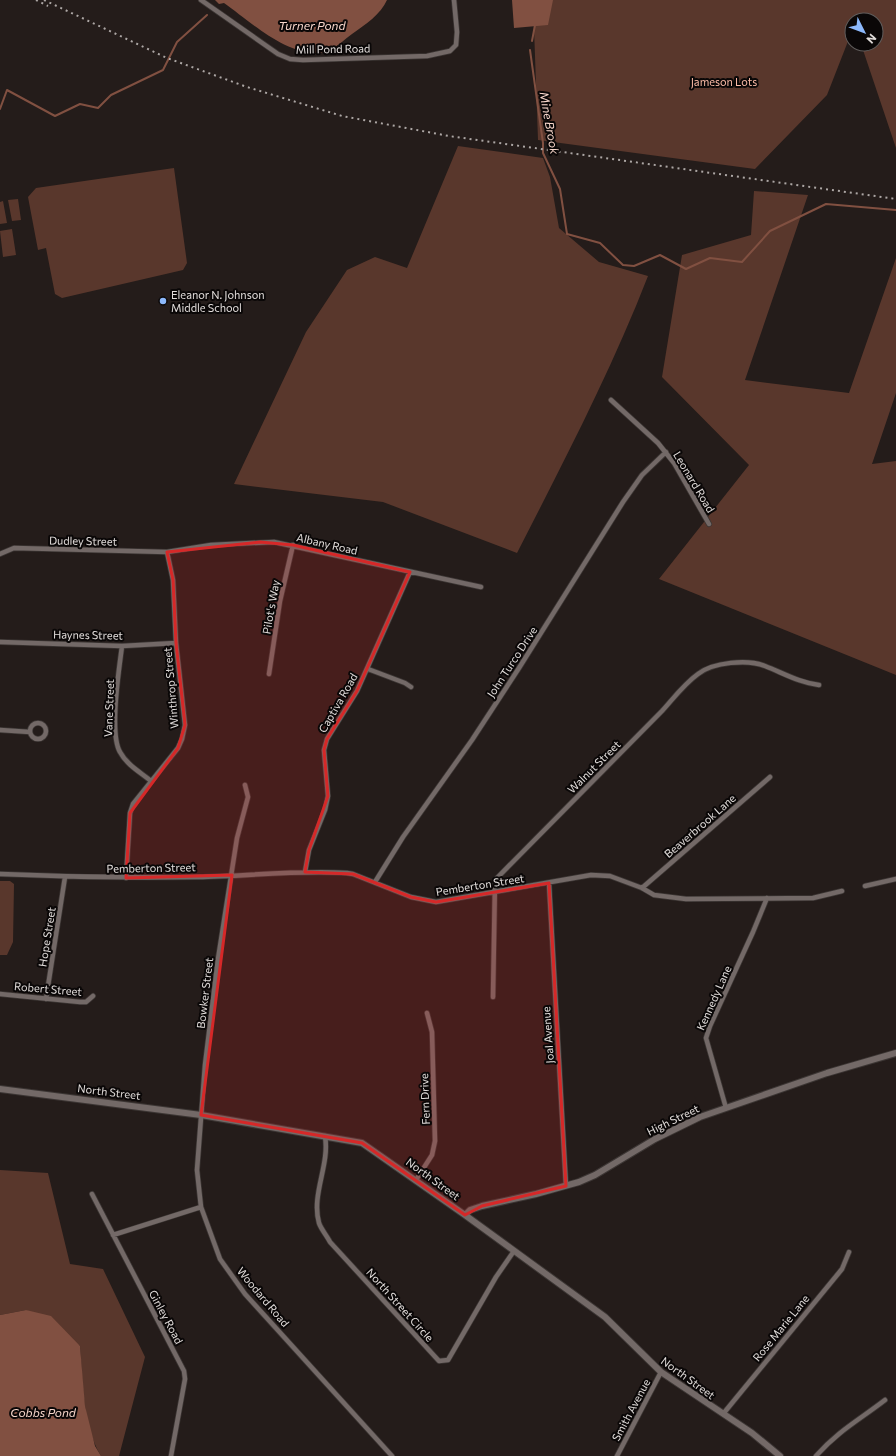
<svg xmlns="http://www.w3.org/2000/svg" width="896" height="1456" font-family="Commissioner,sans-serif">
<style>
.green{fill:#59372c}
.water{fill:#815041}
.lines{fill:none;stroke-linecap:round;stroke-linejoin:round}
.stream{stroke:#815041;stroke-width:2}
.minor-casing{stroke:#3c3634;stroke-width:6}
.tertiary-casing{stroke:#3c3634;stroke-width:8}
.minor{stroke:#736967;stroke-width:4.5}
.tertiary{stroke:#736967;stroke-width:6}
.rail{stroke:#ada7a5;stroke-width:2;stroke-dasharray:2 4;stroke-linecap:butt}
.marked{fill:#d62828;fill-opacity:0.2;stroke:#d62828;stroke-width:3;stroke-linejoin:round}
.poi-dot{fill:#8db9fc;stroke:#0a0707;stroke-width:1.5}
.labels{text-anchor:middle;stroke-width:4;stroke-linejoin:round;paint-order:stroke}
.street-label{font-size:11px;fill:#e2dddb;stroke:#0a0707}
.park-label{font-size:11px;fill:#fcbba7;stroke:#0a0707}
.poi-label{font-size:11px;fill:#e2dddb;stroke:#0a0707;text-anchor:start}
.water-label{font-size:12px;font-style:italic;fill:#f7d6cb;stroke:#0a0707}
</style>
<rect width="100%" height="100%" fill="#241c1a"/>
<path class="green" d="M 533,0 L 896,0 L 896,148 L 861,44 L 876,44 L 876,20 L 852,20 L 852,31 L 827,95 L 755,169 L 538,140 Z
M 458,146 L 543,158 L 550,177 L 559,228 L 599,262 L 648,276 C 611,371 564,461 517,553 L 383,502 L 234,484 L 306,332 L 347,270 L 375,257 L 407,268 Z
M 174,168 L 187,263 L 183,270 L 62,298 L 55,294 L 46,248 L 38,250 L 28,197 L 36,188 Z
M 754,191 L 808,195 L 745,380 L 849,393 L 896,258 L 896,393 L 872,464 L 896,461 L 896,675 L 659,579 L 749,465 L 662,377 L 682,255 L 751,235 Z
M 18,199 L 21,220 L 12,221 L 8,200 Z
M 3,201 L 7,223 L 0,224 L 0,202 Z
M 12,229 L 16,255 L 3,257 L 0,231 Z
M 0,881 L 10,881 L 14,884 L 13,942 L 7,955 L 0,955 Z
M 0,1170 L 48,1173 L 70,1264 L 103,1269 L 145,1357 L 119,1456 L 101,1456 C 82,1424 83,1382 80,1346 L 26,1310 L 0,1315 Z"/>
<path class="water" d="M 215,0 L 387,0 C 381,14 365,25 352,34 C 345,39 338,46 330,50 C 295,64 251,22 224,3 L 219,4 Z
M 512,0 L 553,0 L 548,25 L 514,28 Z
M 26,1310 L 51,1316 L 80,1346 L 85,1406 L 95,1446 L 101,1456 L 0,1456 L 0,1315 Z"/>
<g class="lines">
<path class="stream" d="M 532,41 L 535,25
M 530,50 L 543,143 L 543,153 L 560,189 L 567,234 L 600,243 L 623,265 L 634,266 L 660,255 L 686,269 L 710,258 L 742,262 L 770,231 L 826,204 L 896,210
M 0,109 L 7,90 L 55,116 L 80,104 L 98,108 L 111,95 L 163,70 L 177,42 L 207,15"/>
<g class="minor-casing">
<path id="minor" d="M 201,0 L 278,54 L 290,59 L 303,60 L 427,56 L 450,51 L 456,45 L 457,32 L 454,0
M 611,400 L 658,443 L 674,463 L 709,524
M 0,554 L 14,548 L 167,552 L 211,545 L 274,542 L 481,587
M 0,642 L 122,646 L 176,643
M 122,646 C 119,670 109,733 120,752 C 127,765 140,772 151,781
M 368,669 L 405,683 L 411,687
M 269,674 L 280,601 L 293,545
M30 731a8 8 0 1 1 16 0a8 8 0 1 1-16 0Z
M 0,730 L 30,732
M 245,785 L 248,797 L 237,838 L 218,959 L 205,1065 L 197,1170 L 201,1207 L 220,1259 L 245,1294 L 392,1456
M 305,872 L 309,850 L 325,810 L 328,796 L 324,750 L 327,739 L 357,691 L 410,572
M 0,874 C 66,877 132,878 198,877 C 248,876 297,870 347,873 L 353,874 L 411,897 L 436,902 L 591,875 L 610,876 L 642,888 L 654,895 L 686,899 L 813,898 L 842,891
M 126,878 L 130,813 L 133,804 L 178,748 L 182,739 L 185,725 L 176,643 L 173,580 L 167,552
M 375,882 L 403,837 L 472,740 L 519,668 L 623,502 L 642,475 L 666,452
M 549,883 L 566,1186
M 865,886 L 896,879
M 642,888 L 770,777
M 0,994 L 80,1002 L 86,1002 L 93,996
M 493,997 L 495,880 L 662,711 C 673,699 684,684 698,674 C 713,662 748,659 765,666 C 783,673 800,683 819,685
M 46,999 L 65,877
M 726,1108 L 706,1038 L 710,1026 L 753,932 L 767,898
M 325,1136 C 330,1165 311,1194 319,1223 C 321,1229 327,1236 330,1242 L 439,1361 L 448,1360 L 496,1277 L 514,1251
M 416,1180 L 432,1155 L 435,1141 L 432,1032 L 427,1013
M 92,1194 L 184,1371 L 185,1379 L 171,1456
M 113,1235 L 201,1207
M 723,1414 L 842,1269 L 849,1252
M 617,1456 L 661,1372
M 816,1456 C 838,1431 859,1420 885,1400"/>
</g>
<g class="tertiary-casing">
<path id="tertiary" d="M 0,1089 L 201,1115 L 362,1143 L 465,1215 L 605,1317 L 661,1372 L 752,1433 L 780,1456
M 465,1215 L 470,1210 L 482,1206 L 536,1194 L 579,1182 L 595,1175 L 655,1139 L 700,1117 L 827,1073 L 896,1053"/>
</g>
<use href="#minor" class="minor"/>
<use href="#tertiary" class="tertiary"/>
<path class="rail" d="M 36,0 L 48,6
M 44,0 L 167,58 L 247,87 L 342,116 L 449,136 L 896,199"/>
</g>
<path class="marked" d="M 260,542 L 293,545 L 410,572 L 357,691 L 327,739 L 324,750 L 328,796 L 309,850 L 305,872 L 353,874 L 411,897 L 436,902 L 549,883 L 566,1186 L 482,1206 L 465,1215 L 362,1143 L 201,1115 L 232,875 L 126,878 L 130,813 L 178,748 L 185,725 L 176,643 L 173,580 L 167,552 Z"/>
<circle class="poi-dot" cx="163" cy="301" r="4"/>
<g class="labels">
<g class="street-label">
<text transform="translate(333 49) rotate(-1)" y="4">Mill Pond Road</text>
<text transform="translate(694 482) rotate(59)" y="4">Leonard Road</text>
<text transform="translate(83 541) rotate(1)" y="4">Dudley Street</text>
<text transform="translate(327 544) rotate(13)" y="4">Albany Road</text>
<text transform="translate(271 607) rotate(-80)" y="4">Pilot's Way</text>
<text transform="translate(88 635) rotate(1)" y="4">Haynes Street</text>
<text transform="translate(512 662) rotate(-57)" y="4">John Turco Drive</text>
<text transform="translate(171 688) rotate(-95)" y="4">Winthrop Street</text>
<text transform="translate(338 703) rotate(-60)" y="4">Captiva Road</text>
<text transform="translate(109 708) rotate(-88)" y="4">Vane Street</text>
<text transform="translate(594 767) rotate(-45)" y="4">Walnut Street</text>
<text transform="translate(700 826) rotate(-41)" y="4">Beaverbrook Lane</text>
<text transform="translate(151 868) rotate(-1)" y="4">Pemberton Street</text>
<text transform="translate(480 885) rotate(-9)" y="4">Pemberton Street</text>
<text transform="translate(47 937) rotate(-81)" y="4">Hope Street</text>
<text transform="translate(48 989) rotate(5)" y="4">Robert Street</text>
<text transform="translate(205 993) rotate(-83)" y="4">Bowker Street</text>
<text transform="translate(714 998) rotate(-66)" y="4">Kennedy Lane</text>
<text transform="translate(548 1035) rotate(-94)" y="4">Joal Avenue</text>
<text transform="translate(109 1092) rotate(7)" y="4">North Street</text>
<text transform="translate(425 1099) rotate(-92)" y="4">Fern Drive</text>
<text transform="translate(673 1120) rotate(-26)" y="4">High Street</text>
<text transform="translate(433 1179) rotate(36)" y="4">North Street</text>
<text transform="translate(263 1297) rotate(50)" y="4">Woodard Road</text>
<text transform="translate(400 1305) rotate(48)" y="4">North Street Circle</text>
<text transform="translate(166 1317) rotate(62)" y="4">Ginley Road</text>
<text transform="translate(781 1328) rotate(-51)" y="4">Rose Marie Lane</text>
<text transform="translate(688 1378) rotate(36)" y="4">North Street</text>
<text transform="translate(631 1410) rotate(-62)" y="4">Smith Avenue</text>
</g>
<g class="park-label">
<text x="724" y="86">Jameson Lots</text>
</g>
<g class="poi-label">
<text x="171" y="299">Eleanor N. Johnson<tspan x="171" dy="13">Middle School</tspan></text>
</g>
<g class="water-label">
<text x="312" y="30">Turner Pond</text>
<text transform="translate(549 123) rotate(80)" y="4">Mine Brook</text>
<text x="43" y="1417">Cobbs Pond</text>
</g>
</g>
<g transform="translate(864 32) rotate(132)"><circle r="19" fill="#0a0707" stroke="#605d5c"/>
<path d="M0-3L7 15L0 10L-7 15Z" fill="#8db9fc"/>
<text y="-6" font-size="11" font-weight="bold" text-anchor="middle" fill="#e2dddb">N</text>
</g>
</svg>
